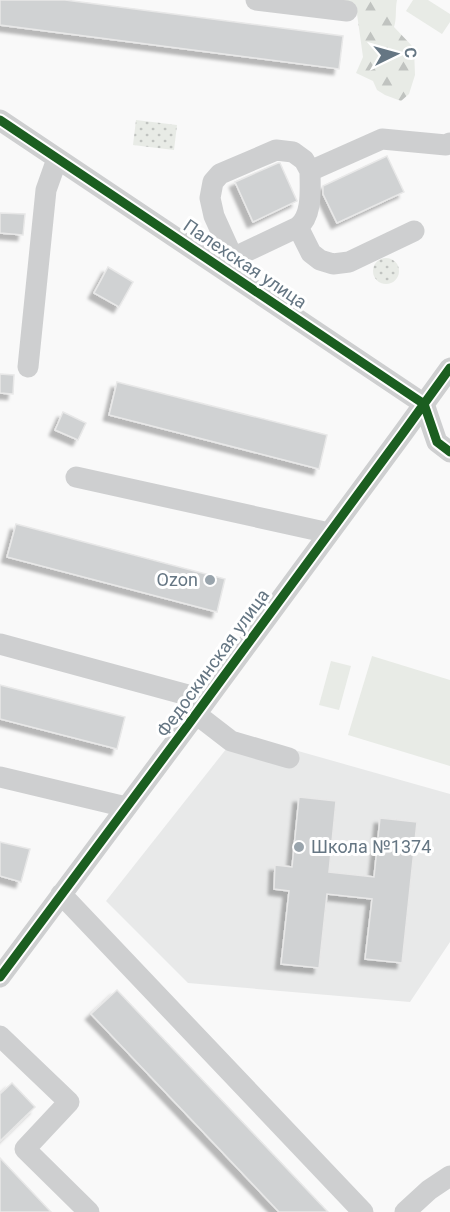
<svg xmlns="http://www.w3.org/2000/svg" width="450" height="1212" font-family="Roboto,sans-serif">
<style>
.built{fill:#e8e9e9}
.forest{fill:url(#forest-firs)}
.park{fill:url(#park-dots)}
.garden{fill:#e8ebe6}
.building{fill:#d0d2d3;stroke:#e8e8e8;stroke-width:1.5;filter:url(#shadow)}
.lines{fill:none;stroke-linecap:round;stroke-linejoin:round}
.minor{stroke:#cecfd0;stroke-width:21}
.cycleway-casing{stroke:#fff;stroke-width:13}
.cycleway{stroke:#1b5e20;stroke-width:9}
.poi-dot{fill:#99a4ac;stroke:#fff;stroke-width:2}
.labels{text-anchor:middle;stroke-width:6;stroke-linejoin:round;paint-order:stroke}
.street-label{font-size:18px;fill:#657683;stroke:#fff}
.poi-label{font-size:18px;fill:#657683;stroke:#fff;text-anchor:end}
</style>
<defs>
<pattern id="forest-firs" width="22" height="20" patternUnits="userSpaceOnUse" patternTransform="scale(1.5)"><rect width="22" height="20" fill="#e8ebe6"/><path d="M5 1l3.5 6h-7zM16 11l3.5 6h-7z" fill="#c0c3c0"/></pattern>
<pattern id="park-dots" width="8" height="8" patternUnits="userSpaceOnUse" patternTransform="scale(1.5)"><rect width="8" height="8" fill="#e8ebe6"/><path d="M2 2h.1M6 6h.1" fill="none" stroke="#c0c3c0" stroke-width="1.8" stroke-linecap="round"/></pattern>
<filter id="shadow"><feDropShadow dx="-5.5" dy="5.5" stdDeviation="1.5" flood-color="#0004"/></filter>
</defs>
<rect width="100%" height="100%" fill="#f9f9f9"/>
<path class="built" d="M 238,734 L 450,794 L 450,942 L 410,1002 L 188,983 L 106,901 Z"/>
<path class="forest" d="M 309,0 L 397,0 C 395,9 397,18 394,27 L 414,48 L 415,75 L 409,94 L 401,101 L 385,95 L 377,90 L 373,81 L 356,73 L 363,57 L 357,14 L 350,10 Z"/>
<path class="park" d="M 136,120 L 177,125 L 174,150 L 133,145 Z
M373 271a13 13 0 1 1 26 0a13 13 0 1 1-26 0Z"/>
<path class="garden" d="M 413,0 L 428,0 L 450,14 L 450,22 L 442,34 L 406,11 Z
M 372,656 L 450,680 L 450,766 L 348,735 Z
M 331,661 L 351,666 L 339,710 L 319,705 Z"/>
<path class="building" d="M 0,0 L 65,0 L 343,36 L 339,69 L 0,25 Z
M 387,156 L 404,192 L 337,223 L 323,194 L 323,186 Z
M 278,163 L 280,163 L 297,201 L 253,222 L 235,182 Z
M 0,213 L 25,214 L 23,235 L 0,233 Z
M 108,267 L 133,282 L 119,307 L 94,293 Z
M 0,374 L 14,375 L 13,394 L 0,393 Z
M 117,382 L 327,435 L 319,469 L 109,415 Z
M 63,412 L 86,423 L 78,440 L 55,430 Z
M 16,524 L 225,579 L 217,612 L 7,557 Z
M 0,685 L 125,717 L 117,749 L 0,719 Z
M 299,797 L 336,801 L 329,872 L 374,877 L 380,818 L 417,822 L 402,963 L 365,959 L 372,899 L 327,894 L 319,968 L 281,964 L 289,891 L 274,889 L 275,865 L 292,867 Z
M 0,842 L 30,849 L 21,882 L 0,876 Z
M 117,990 L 328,1212 L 279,1212 L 91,1014 Z
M 12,1083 L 35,1107 L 0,1141 L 0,1094 Z
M 0,1158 L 51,1212 L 0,1212 Z"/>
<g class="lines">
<path class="minor" d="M 256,0 L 347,11
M 0,120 L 424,404 L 437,442 L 450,452
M 298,227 L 311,253 L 320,260 L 333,264 L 349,262 L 414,231
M 233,258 L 214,216 L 210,198 L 213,182 L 220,174 L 276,150 L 293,152 L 304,160 L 310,171
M 218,265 L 298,227 C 313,215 310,189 310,171 L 382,139 L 446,145 L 450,143
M 28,367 L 46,190 L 57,159
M 76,477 L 329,533
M 0,644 L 206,700
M 196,714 L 231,741 L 289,758
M 0,777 L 126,807
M 61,894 L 363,1212
M 0,977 L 188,725 L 403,433 L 450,368
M 0,1036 L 69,1102 L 25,1149 L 89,1212
M 405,1212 L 429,1190 L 450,1176"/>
<g class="cycleway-casing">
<path id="cycleway" d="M 0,120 L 424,404 L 437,442 L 450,452
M 0,977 L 188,725 L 403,433 L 450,368"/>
</g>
<use href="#cycleway" class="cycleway"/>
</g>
<g class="poi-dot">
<circle cx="210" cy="580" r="6"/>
<circle cx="299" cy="847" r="6"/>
</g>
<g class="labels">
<g class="street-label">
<text transform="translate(245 264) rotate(34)" y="6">Палехская улица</text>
<text transform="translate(213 663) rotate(-54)" y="6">Федоскинская улица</text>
</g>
<g class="poi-label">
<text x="198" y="586">Ozon</text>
<text x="311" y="853" text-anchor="start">Школа №1374</text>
</g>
</g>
<g transform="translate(396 54) rotate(85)" stroke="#ffffff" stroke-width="4.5" paint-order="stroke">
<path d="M0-4.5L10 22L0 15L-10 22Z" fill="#657683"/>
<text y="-9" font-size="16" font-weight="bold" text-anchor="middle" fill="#657683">С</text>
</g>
</svg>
